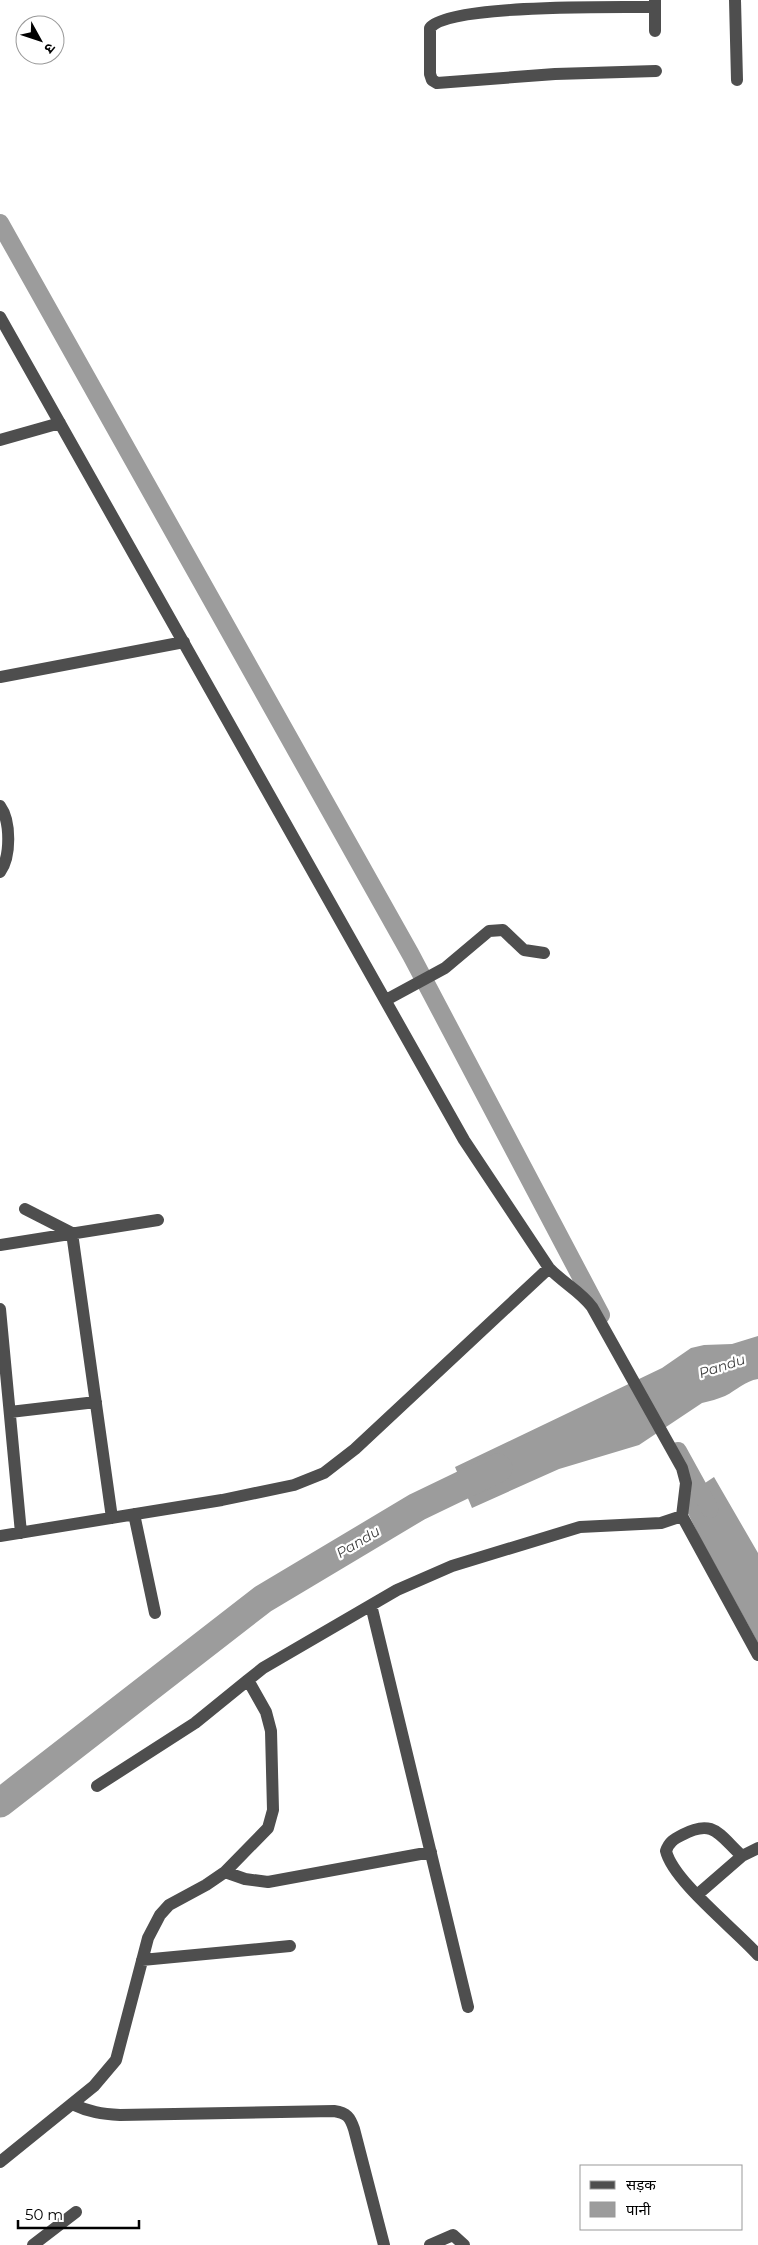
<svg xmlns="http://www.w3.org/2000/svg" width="758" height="2245" font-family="Montserrat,'Noto Sans Devanagari',sans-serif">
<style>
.water{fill:#9c9c9c}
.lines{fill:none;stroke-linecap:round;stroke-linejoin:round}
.canal{stroke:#9c9c9c;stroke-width:18}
.river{stroke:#9c9c9c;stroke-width:29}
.minor{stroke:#4e4e4e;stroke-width:12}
.labels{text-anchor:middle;stroke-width:4.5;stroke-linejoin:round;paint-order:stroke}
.water-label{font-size:14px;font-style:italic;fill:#3d3d3d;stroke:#fff}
</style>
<rect width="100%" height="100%" fill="#fff"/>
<path class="water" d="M 758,1336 L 758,1379 C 745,1381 737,1390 725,1396 C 718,1399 710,1401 702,1403 L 639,1445 L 559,1469 L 472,1508 L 455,1467 L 662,1368 L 691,1348 L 704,1345 L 732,1344 Z
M 714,1477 L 758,1553 L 758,1643 L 698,1534 L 681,1499 Z"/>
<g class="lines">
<path class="canal" d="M 0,223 L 411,955 L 601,1315
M 678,1451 L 710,1509"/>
<path class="river" d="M 0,1803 L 263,1599 L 417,1507 L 498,1468"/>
<path class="minor" d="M 655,0 L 655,31
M 735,0 L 737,80
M 655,7 C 619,7 448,4 430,28 L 430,74 L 432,80 L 437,83 L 555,74 L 656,71
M 0,317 L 464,1140 L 549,1268 C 563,1283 580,1291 592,1307 L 682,1468 L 686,1483 L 682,1516 L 758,1655
M 0,440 L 60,423
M 0,677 L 184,642
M 0,806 C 11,821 11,857 0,872
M 386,1000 L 445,968 L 489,931 L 503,930 L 524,950 L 544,953
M 25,1209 L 72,1233 L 112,1518
M 0,1245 L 158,1220
M 0,1309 L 21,1533
M 10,1412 L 96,1402
M 134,1514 L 155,1613
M 0,1536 L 222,1500 L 294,1485 L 324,1473 L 355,1449 L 549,1268
M 371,1605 L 468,2007
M 97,1786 L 195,1723 L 248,1680
M 758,1848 L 742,1856 C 719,1835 714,1818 682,1835 C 674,1839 669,1842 666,1851 C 673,1881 736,1930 758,1955
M 225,1872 L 245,1879 L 268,1882 L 431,1852
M 697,1895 L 742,1856
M 142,1960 L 290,1946
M 72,2104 C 89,2112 102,2114 120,2115 L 334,2111 C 347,2113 350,2117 354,2129 L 384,2245
M 0,2162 L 94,2086 L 116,2060 L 148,1938 L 160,1915 L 169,1905 L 206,1885 L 225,1872 L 268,1828 L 273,1810 L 271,1731 L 266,1712 L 248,1680 L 263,1668 L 397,1590 L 452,1566 L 580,1527 L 661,1523 L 682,1516
M 33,2245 L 76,2212
M 430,2245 L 453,2235 L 464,2245"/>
</g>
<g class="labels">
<g class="water-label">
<text transform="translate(722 1366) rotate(-18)" y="5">Pandu</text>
<text transform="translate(358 1542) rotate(-31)" y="5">Pandu</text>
</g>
</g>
<rect x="580" y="2165" width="162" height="65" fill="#ffffff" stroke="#999999"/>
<rect x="590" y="2181" width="25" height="8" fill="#4e4e4e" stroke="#999999"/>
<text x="626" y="2190" font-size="15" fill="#000000">सड़क</text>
<rect x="590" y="2202" width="25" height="15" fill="#9c9c9c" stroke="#999999"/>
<text x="626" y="2215" font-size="15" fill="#000000">पानी</text>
<g transform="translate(40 40) rotate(130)"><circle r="24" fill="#ffffff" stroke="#999999"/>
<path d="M0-4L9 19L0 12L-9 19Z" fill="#000000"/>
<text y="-8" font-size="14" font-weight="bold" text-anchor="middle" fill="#000000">उ</text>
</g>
<path d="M18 2220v8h121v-8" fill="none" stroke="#000000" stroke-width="2.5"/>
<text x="25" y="2220" font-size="15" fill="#000000" stroke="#ffffff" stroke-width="4" paint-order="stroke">50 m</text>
</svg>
